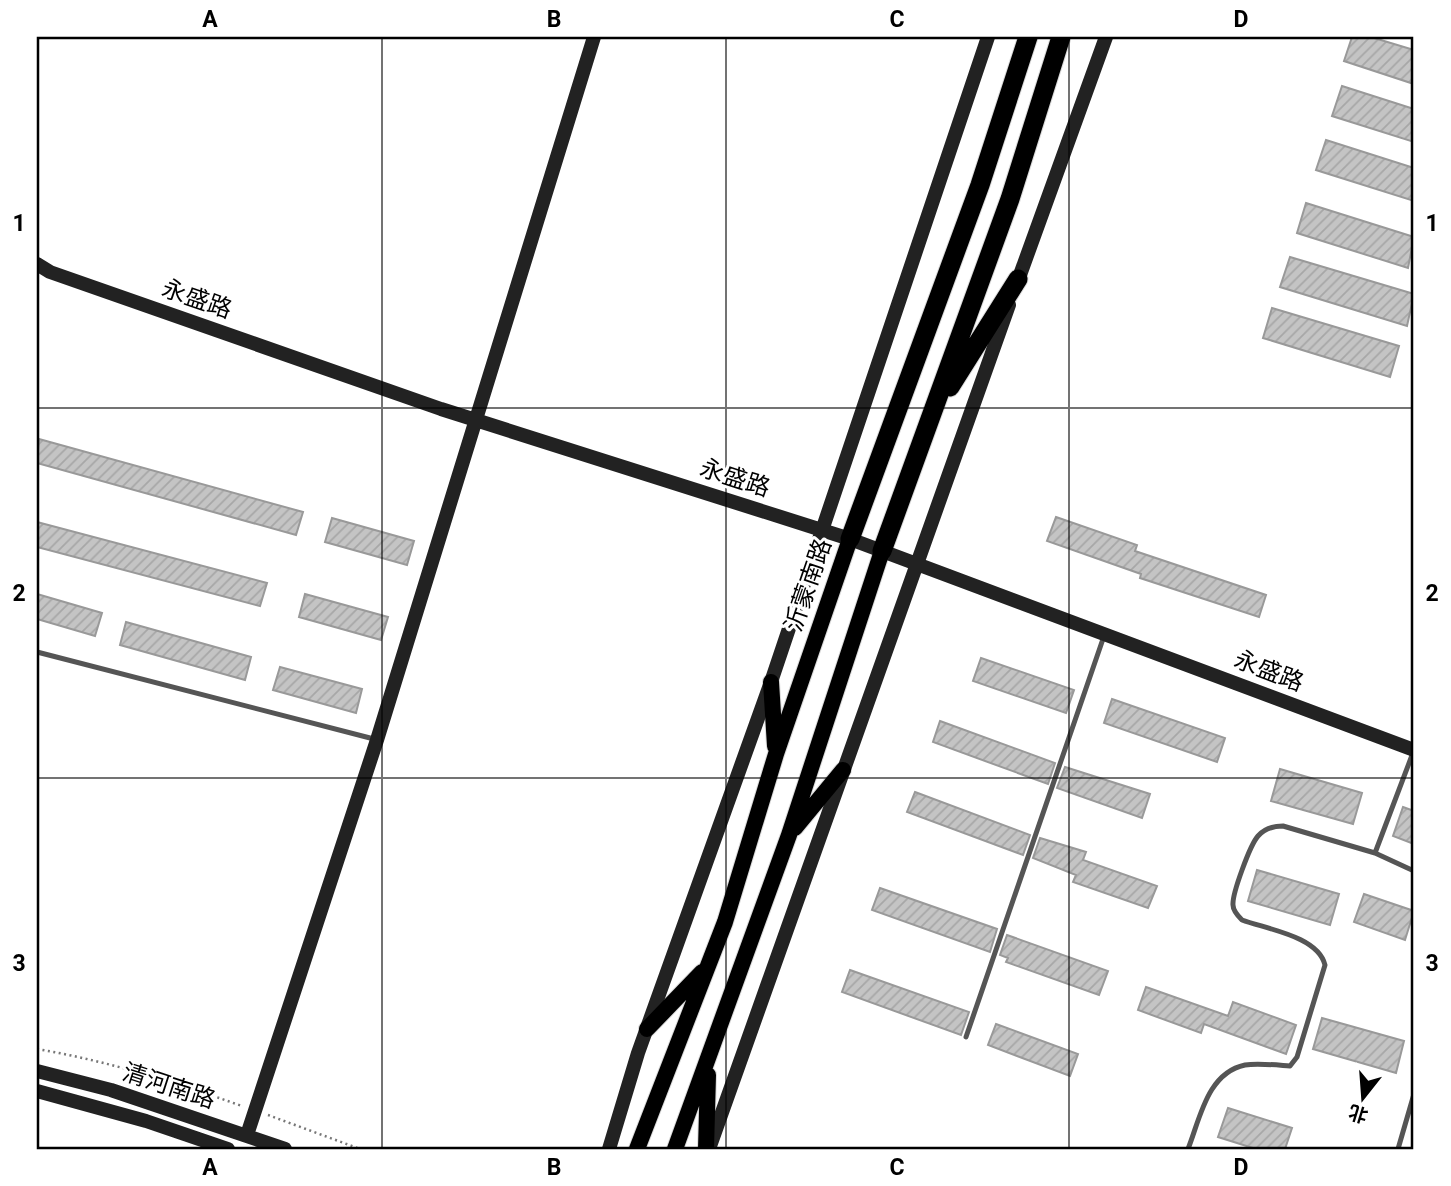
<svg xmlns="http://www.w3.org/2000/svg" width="1451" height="1186" font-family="Roboto,'Noto Sans SC',sans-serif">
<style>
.building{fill:url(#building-hatch);stroke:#999;stroke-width:2}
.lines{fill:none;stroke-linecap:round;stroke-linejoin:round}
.primary-casing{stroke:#dbdbdb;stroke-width:18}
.highway-casing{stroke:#dbdbdb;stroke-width:21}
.path{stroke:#777;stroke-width:2.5;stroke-dasharray:2 3.5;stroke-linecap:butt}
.lane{stroke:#555;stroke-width:5}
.secondary{stroke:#222;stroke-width:14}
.primary{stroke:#000;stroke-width:16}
.highway{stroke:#000;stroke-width:19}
.grid{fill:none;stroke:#000;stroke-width:2;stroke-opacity:0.55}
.labels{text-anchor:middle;stroke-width:6;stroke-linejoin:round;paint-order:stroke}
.street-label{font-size:24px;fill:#000;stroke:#fff}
.neatline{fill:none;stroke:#000;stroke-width:2.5}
.grid-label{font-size:23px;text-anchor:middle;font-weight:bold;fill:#000}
</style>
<defs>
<pattern id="building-hatch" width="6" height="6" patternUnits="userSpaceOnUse" patternTransform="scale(1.75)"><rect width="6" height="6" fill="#c4c4c4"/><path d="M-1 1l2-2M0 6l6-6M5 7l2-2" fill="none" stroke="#a7a7a7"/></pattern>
</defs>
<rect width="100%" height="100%" fill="#fff"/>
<path class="building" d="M 1352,37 L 1371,37 L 1414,50 L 1414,84 L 1344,61 Z
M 1342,86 L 1414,109 L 1414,142 L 1332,116 Z
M 1326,140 L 1414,168 L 1414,201 L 1316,170 Z
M 1306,203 L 1414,237 L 1408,268 L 1297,233 Z
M 1290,257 L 1414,294 L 1407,326 L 1280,287 Z
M 1272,308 L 1399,346 L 1390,377 L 1263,338 Z
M 39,439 L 303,512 L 296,535 L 37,463 Z
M 1056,517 L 1137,545 L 1135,551 L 1266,595 L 1259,617 L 1140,578 L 1141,574 L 1047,541 Z
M 332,518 L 414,541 L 407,565 L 325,542 Z
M 37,522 L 267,583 L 260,606 L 37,547 Z
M 37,594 L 102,613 L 95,636 L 37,619 Z
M 305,594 L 388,617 L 381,640 L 299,617 Z
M 126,622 L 251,657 L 245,680 L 120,645 Z
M 981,658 L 1074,690 L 1066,713 L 973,681 Z
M 280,667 L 362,689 L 356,713 L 273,690 Z
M 1112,699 L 1225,738 L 1217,762 L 1104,723 Z
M 940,721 L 1055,763 L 1048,784 L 933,742 Z
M 1065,767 L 1150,794 L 1142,818 L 1057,788 Z
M 1280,769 L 1362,793 L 1353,824 L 1271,801 Z
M 915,792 L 1030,835 L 1023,855 L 907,812 Z
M 1403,807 L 1414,811 L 1414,844 L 1393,836 Z
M 1040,838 L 1086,852 L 1083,860 L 1157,886 L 1148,908 L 1073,882 L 1076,875 L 1033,858 Z
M 1257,870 L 1339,894 L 1330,925 L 1248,901 Z
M 880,888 L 997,929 L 990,952 L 872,910 Z
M 1364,894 L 1414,911 L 1405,940 L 1354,922 Z
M 1007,935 L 1108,971 L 1099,995 L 1006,962 L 1008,958 L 1000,955 Z
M 850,970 L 969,1012 L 961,1035 L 842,992 Z
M 1146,987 L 1228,1016 L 1233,1002 L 1296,1025 L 1286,1054 L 1204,1024 L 1201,1033 L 1138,1010 Z
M 1322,1018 L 1404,1041 L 1396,1073 L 1313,1049 Z
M 996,1024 L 1078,1054 L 1070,1076 L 988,1045 Z
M 1228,1108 L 1292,1128 L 1285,1149 L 1256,1149 L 1218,1137 Z"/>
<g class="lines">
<g class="primary-casing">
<path id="primary" d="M 771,682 L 775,746
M 795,828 L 843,770
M 647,1029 L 702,972
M 637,1149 L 725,922 L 776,754 L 850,539
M 675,1149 L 789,835 L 882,551
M 706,1149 L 708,1075"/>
</g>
<g class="highway-casing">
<path id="highway" d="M 950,387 L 1018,279
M 850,539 L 980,185 L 1028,37
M 882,551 L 1010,199 L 1061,37"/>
</g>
<path class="path" d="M 37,1049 C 108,1061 174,1082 242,1106
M 268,1115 L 360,1149"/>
<path class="lane" d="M 37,652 L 374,739
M 1414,750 L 1375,853 L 1414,871
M 966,1037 L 1104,636
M 1188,1149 C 1200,1119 1207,1073 1245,1065 C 1258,1063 1276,1065 1290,1066 L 1297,1057 L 1325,965 C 1318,936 1266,929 1242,920 C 1238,916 1233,911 1233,905 C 1232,894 1250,845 1258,836 C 1265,828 1273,826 1283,826 L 1375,853
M 1398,1149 L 1414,1094"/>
<path class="secondary" d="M 37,264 L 50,272 L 441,409 L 850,539 L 1414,750
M 1016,286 L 1106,37
M 37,1071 L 111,1090 L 285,1149
M 37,1091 L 146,1121 L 228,1149
M 247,1135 L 377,740 L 594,37
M 609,1149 L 638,1053 L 771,682 L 988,37
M 709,1149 L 1009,305"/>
<use href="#primary" class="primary"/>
<use href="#highway" class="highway"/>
</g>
<path class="grid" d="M 382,37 L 382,1149M 726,37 L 726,1149M 1069,37 L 1069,1149M 37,408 L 1414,408M 37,778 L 1414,778"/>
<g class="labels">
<g class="street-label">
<text transform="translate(197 299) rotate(19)" y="8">永盛路</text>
<text transform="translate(735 478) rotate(18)" y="8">永盛路</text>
<text transform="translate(808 585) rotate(-71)" y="8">沂蒙南路</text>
<text transform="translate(1269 671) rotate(21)" y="8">永盛路</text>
<text transform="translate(169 1086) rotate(18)" y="8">清河南路</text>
</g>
</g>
<rect width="1451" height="1186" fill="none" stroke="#ffffff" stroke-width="77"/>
<g transform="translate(1363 1098) rotate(197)" stroke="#ffffff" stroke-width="5" paint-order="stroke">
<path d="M0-5L12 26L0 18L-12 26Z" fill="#000000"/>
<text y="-10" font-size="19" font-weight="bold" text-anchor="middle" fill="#000000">北</text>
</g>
<rect x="38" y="38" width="1374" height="1110" class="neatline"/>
<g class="grid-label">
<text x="210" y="27">A</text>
<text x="554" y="27">B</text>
<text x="897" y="27">C</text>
<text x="1241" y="27">D</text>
<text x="19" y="231">1</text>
<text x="1432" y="231">1</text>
<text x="19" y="601">2</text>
<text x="1432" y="601">2</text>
<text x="19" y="971">3</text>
<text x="1432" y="971">3</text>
<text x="210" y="1175">A</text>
<text x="554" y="1175">B</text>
<text x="897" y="1175">C</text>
<text x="1241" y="1175">D</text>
</g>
</svg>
